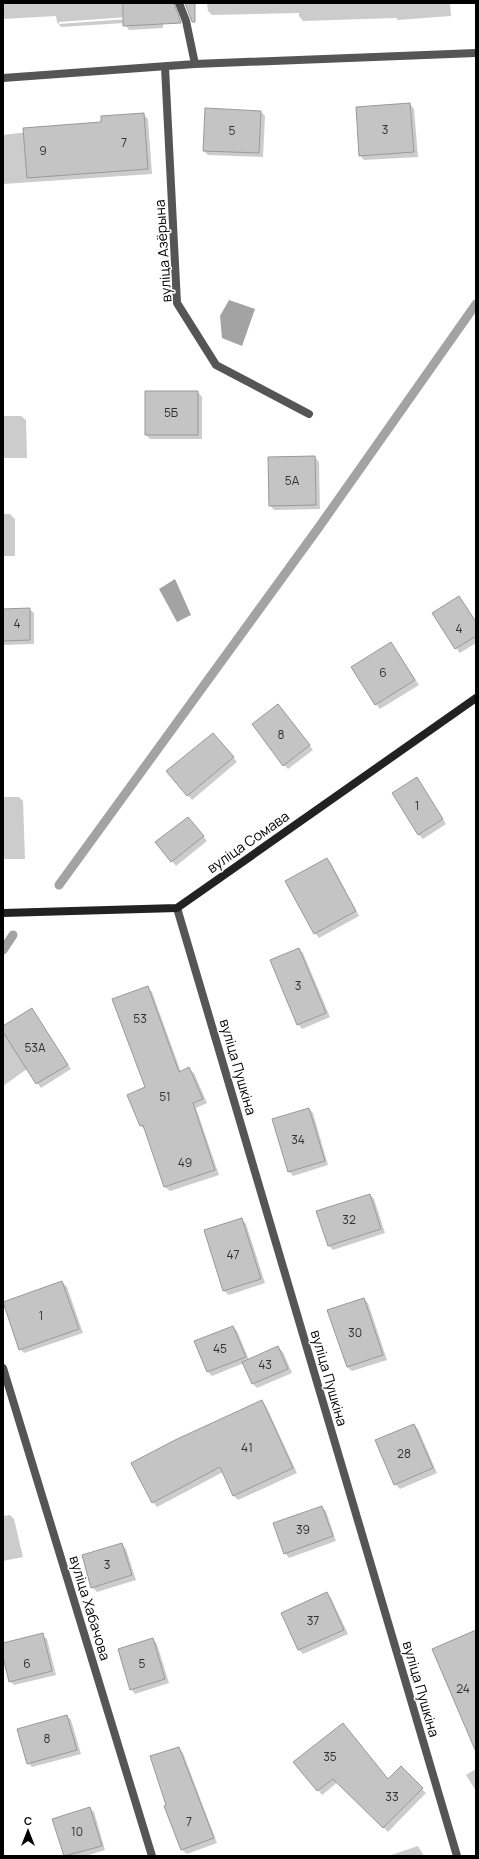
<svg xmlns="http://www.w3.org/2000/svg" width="479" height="1859" font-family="Manrope,sans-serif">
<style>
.water{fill:#a3a3a3}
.shadow{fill:#0003;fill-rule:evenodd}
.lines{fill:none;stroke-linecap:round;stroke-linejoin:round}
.stream{stroke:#a3a3a3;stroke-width:9}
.building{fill:#c4c4c4;stroke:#999}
.street{stroke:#555;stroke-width:8}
.secondary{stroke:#222;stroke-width:8}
.labels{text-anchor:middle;stroke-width:3;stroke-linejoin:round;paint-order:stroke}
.number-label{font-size:12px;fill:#313131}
.street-label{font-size:14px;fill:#000;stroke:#fff}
</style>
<rect width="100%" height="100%" fill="#fff"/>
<path class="water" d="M 229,300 L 255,309 L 242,346 L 222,338 L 220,316 Z
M 175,579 L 191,615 L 177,622 L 159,589 Z"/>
<path class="shadow" d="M 3,3 L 162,3 L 163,28 L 129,30 L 124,23 L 61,27 L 57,22 L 56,16 L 3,19 ZM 128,17 L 128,19 L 59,24 L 59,22 Z
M 207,3 L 450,3 L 451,16 L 398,20 L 396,18 L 303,21 L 299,16 L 299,13 L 212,15 L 208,11 Z
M 410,104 L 414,109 L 418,157 L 364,160 L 360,155 Z
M 261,112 L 265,116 L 263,157 L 208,155 L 204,151 Z
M 143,114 L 148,119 L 152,174 L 3,184 L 3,135 L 102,123 Z
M 146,392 L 198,392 L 202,397 L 202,439 L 150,439 L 146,435 Z
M 3,416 L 21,416 L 26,420 L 27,458 L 3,458 Z
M 315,457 L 319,462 L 320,509 L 274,510 L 270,505 L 269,458 Z
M 3,514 L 10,514 L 15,519 L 15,556 L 3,556 Z
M 459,597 L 476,621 L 476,643 L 460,653 L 456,648 Z
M 29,609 L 34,613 L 34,644 L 4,645 L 3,723 L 3,610 Z
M 391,643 L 419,685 L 380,709 L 376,704 Z
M 278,705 L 313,750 L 288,769 L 284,765 Z
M 217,738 L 237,762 L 192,800 L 168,771 Z
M 417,778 L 446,824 L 423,839 L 418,834 Z
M 3,797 L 19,797 L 23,801 L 25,859 L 3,859 Z
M 192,822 L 207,841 L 176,866 L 172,861 Z
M 327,859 L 331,863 L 359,916 L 319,938 L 315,933 Z
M 299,949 L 303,953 L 330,1017 L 302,1029 L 298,1024 Z
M 148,988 L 152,992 L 181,1072 L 189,1069 L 194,1073 L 207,1103 L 196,1108 L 219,1175 L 170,1191 L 165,1187 L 146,1131 L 141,1126 L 128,1096 L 146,1088 Z
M 32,1009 L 71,1069 L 41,1088 L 27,1069 L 3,1086 L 3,1027 Z
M 309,1109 L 313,1113 L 328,1165 L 293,1176 L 289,1171 Z
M 370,1195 L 374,1199 L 385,1233 L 333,1250 L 329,1246 Z
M 242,1220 L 246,1224 L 265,1283 L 229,1295 L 224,1291 L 206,1231 Z
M 62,1282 L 67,1287 L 83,1333 L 24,1353 L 20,1349 Z
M 364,1299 L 368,1303 L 387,1360 L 352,1371 L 347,1367 L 329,1310 Z
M 233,1327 L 237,1331 L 249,1360 L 278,1347 L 283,1352 L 292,1373 L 257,1388 L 253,1384 L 244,1363 L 212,1376 L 208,1372 Z
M 262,1402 L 266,1406 L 297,1473 L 238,1500 L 234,1496 L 223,1472 L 157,1507 L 153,1502 Z
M 414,1425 L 418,1429 L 437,1473 L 400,1489 L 395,1484 Z
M 321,1507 L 326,1511 L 336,1541 L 289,1558 L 285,1553 Z
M 10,1515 L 14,1519 L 23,1557 L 3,1561 L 3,1516 Z
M 122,1544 L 126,1549 L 136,1580 L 97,1592 L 92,1587 Z
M 327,1593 L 331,1598 L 348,1634 L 303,1654 L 299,1650 L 282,1614 Z
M 42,1635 L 47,1639 L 56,1675 L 14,1685 L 10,1681 L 3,1653 L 3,1644 Z
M 153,1639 L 157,1644 L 169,1683 L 135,1694 L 131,1689 Z
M 67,1716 L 71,1720 L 81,1754 L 32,1767 L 28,1763 Z
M 178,1748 L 183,1753 L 217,1843 L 187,1854 L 182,1850 L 165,1806 L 168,1806 Z
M 295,1762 L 389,1780 L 401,1768 L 426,1793 L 388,1832 L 338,1782 L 322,1795 Z
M 476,1769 L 476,1791 L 466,1775 Z
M 89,1808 L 94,1812 L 105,1850 L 86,1856 L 65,1856 L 53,1820 Z
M 418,1846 L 424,1856 L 388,1856 Z"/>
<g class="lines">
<path class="stream" d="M 59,885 L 319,527 L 476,304
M 3,950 L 13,935"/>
</g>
<path class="building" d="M 123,3 L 174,3 L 181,23 L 123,26 Z
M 185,3 L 195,3 L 195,22 L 192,22 Z
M 410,103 L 414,152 L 359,156 L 356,107 Z
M 205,108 L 261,111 L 259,153 L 203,151 Z
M 144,113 L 148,169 L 27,178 L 23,128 L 101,122 L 101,116 Z
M 145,391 L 198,391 L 198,435 L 145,435 Z
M 315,456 L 316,505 L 269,506 L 268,457 Z
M 459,596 L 476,622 L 476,636 L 455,649 L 432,613 Z
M 30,608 L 30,640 L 3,641 L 3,609 Z
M 391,642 L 415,680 L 375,705 L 351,667 Z
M 278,704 L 310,745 L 283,766 L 252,724 Z
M 213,733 L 234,757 L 187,796 L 166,771 Z
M 417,777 L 443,819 L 418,835 L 392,793 Z
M 188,817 L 204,836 L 171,862 L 155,842 Z
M 327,858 L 356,911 L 314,934 L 285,881 Z
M 299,948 L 326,1013 L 297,1025 L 270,960 Z
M 148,986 L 179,1072 L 189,1067 L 203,1099 L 193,1103 L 215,1170 L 164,1187 L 143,1125 L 140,1126 L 127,1095 L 145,1087 L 112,999 Z
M 32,1008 L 68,1065 L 36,1084 L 3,1032 L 3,1026 Z
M 309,1108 L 325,1161 L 288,1172 L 272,1119 Z
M 370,1194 L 381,1229 L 328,1246 L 316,1211 Z
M 242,1218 L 261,1279 L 223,1291 L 204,1230 Z
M 62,1281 L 79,1329 L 19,1350 L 3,1302 Z
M 364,1298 L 383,1355 L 347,1367 L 327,1310 Z
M 233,1326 L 246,1357 L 207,1372 L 194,1341 Z
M 278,1346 L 288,1369 L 252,1384 L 242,1362 Z
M 262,1400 L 293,1468 L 233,1496 L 220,1467 L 152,1503 L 131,1463 L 175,1440 Z
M 414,1424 L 433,1468 L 394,1485 L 375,1440 Z
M 322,1506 L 333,1536 L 284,1554 L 273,1523 Z
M 122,1543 L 132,1575 L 91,1588 L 82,1555 Z
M 327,1592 L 344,1630 L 298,1650 L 281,1613 Z
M 476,1630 L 476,1752 L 432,1649 Z
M 43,1633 L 52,1671 L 9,1682 L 3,1657 L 3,1643 Z
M 153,1638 L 165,1679 L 130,1690 L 118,1649 Z
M 67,1715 L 77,1750 L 27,1764 L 17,1729 Z
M 343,1723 L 388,1779 L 401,1766 L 423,1788 L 383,1828 L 333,1779 L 317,1791 L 293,1762 Z
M 179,1747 L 214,1838 L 181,1850 L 164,1806 L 166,1805 L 150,1756 Z
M 90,1807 L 102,1846 L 64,1856 L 52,1819 Z"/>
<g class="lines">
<path class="street" d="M 179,3 L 186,21 L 195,64
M 165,67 L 177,303 L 216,365 L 309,414
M 3,78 L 195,64 L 476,53
M 177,908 L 457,1856
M 3,1368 L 152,1856"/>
<path class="secondary" d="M 3,913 L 177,908 L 476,698"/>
</g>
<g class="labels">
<g class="number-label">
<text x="385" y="134">3</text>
<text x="232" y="135">5</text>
<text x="124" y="147">7</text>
<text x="43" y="155">9</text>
<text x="171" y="417">5Б</text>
<text x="292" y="485">5А</text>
<text x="17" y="628">4</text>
<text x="459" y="633">4</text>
<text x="383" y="677">6</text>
<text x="281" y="739">8</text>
<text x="417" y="810">1</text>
<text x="298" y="990">3</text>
<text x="140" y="1023">53</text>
<text x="35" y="1052">53А</text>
<text x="165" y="1101">51</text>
<text x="298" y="1144">34</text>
<text x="185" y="1167">49</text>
<text x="349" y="1224">32</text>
<text x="233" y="1259">47</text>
<text x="41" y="1320">1</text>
<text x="355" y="1337">30</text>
<text x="220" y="1353">45</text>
<text x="265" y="1369">43</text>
<text x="247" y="1452">41</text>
<text x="404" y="1458">28</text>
<text x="303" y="1534">39</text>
<text x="107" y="1569">3</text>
<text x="313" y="1625">37</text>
<text x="27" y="1668">6</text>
<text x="142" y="1668">5</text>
<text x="463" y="1693">24</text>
<text x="47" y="1743">8</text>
<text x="330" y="1761">35</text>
<text x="392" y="1801">33</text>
<text x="189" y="1826">7</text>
<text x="77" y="1836">10</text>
</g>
<g class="street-label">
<text transform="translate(163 251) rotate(-94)" y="5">вуліца Азёрына</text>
<text transform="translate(248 842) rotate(-35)" y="5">вуліца Сомава</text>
<text transform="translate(238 1067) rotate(74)" y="5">вуліца Пушкіна</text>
<text transform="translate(329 1378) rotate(74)" y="5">вуліца Пушкіна</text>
<text transform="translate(90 1608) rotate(73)" y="5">вуліца Хабачова</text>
<text transform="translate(421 1689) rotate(74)" y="5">вуліца Пушкіна</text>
</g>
</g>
<rect width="479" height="1859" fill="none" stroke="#000000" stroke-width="8"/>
<g transform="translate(28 1831)" stroke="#ffffff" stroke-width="3" paint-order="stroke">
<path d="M0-3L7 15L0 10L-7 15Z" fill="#000000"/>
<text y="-6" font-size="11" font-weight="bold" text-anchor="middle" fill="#000000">С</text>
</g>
</svg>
